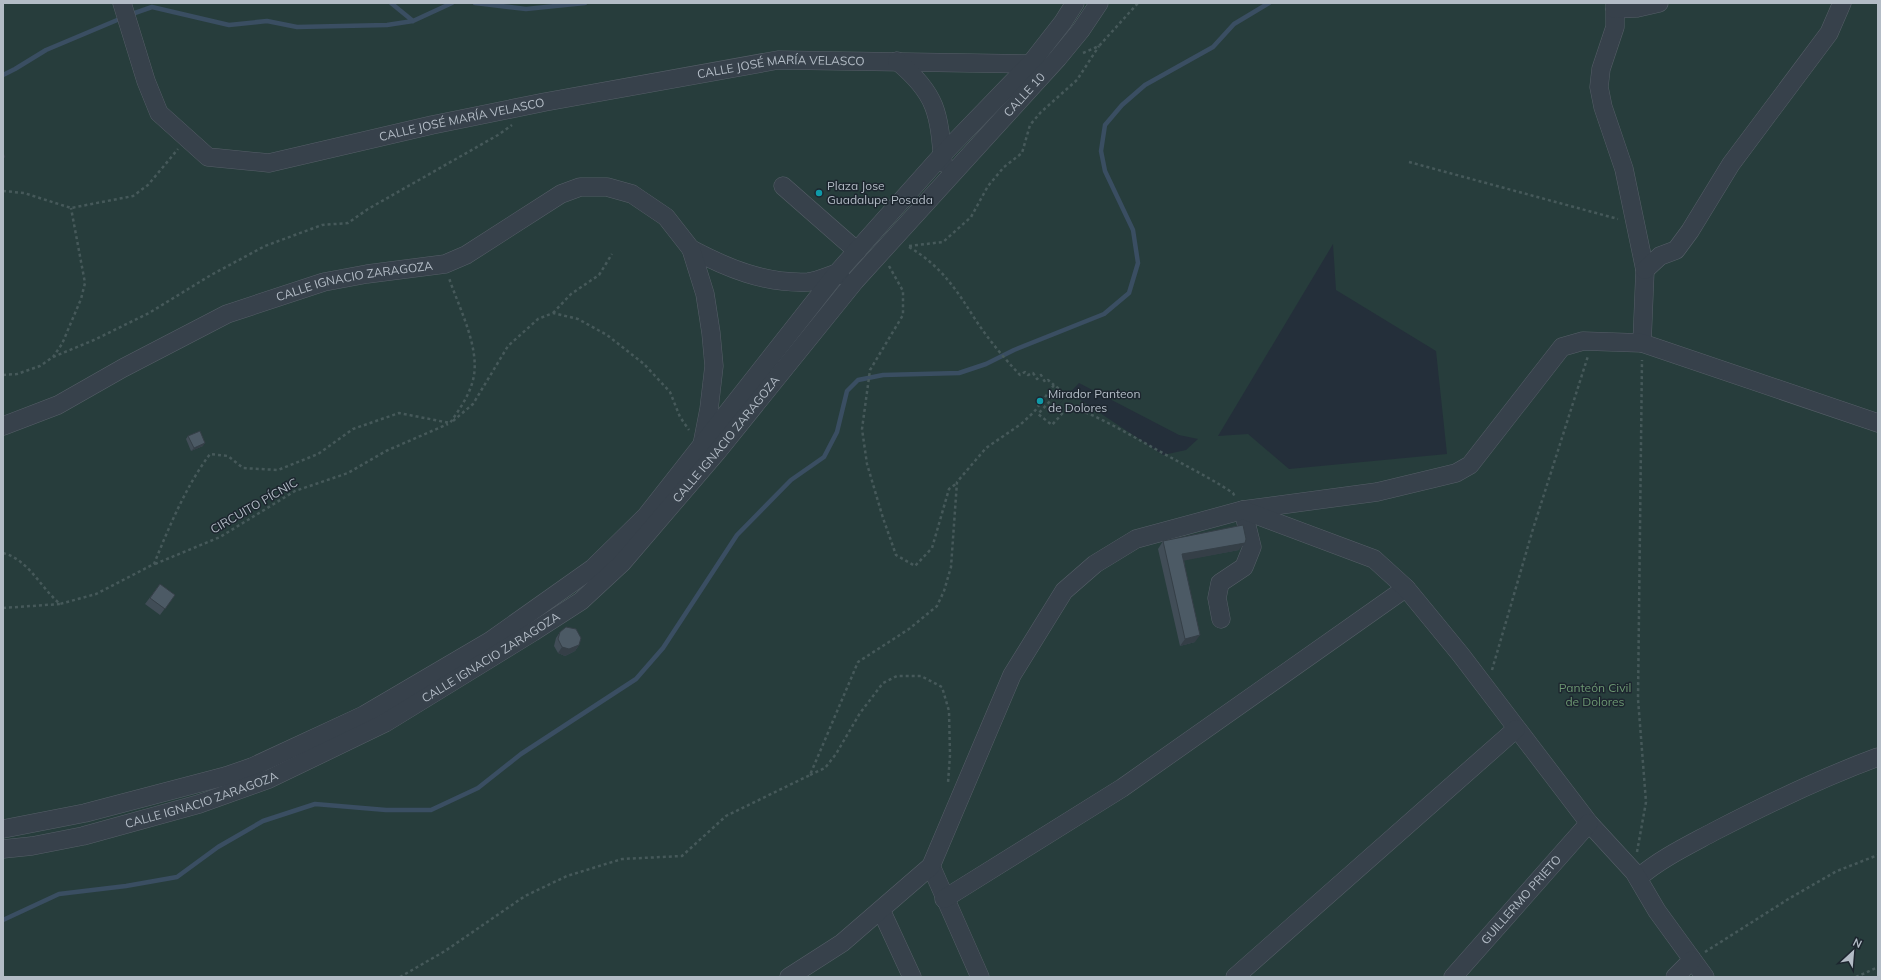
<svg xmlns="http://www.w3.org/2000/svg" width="1881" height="980" font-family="Mulish,sans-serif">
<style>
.green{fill:#273d3c;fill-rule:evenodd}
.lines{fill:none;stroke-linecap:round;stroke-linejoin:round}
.stream{stroke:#3a4e62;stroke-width:4.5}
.minor-casing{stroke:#565f68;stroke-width:19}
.path{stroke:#46595a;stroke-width:2.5;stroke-dasharray:3 3;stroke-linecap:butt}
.minor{stroke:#37414b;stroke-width:18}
.wall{fill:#414d57}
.shaded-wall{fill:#353f47}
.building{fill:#4c5a65;stroke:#353f47}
.culture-dot{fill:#0f9aa8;stroke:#1d262f;stroke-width:1.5}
.labels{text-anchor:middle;stroke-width:3;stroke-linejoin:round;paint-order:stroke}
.street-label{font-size:12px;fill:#b3bcc6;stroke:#1d262f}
.poi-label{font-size:12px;fill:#b3bcc6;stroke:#1d262f;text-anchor:start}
.park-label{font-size:12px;fill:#6b9671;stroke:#1d262f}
</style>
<rect width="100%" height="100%" fill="#242f3a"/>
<path class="green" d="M 3,3 L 1878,3 L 1878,977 L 3,977 ZM 1333,244 L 1336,290 L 1436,351 L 1447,454 L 1289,469 L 1248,434 L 1218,436 ZM 1079,383 L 1179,435 L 1198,439 L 1186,450 L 1163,455 L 1070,393 L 1037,427 Z"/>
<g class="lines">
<path class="stream" d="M 391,3 L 413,21
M 475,3 L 526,9 L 585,3
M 129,15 L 152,7 L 229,25 L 267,21 L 297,27 L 387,25 L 413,21 L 452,3
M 3,75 L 15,69 L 46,50 L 122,18
M 3,920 L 59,894 L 126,886 L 177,877 L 218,847 L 263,821 L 315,804 L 386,810 L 431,810 L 478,788 L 521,754 L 636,679 L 663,648 L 737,535 L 791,480 L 824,457 L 837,432 L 847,391 L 858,380 L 883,375 L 959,373 L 986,364 L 1014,350 L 1104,314 L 1129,293 L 1138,263 L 1133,230 L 1105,171 L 1101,151 L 1105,125 L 1122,105 L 1145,85 L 1213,47 L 1234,24 L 1269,3"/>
<g class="minor-casing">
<g id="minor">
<path id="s1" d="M 122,3 L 146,81 L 159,113 L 208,157 L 269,163 L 432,125 L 545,102 L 778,60 L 1038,64"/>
<path d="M 1615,3 L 1615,27 L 1601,69 L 1599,87 L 1603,107 L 1624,169 L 1645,270 L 1642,343"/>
<path d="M 1615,9 L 1637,8 L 1659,3"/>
<path d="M 897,61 C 937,94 939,113 943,163"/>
<path d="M 783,186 L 857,251"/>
<path d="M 691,249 C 727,268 765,284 808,282 C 817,281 828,276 837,273 L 840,275"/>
<path d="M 1645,270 L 1660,256 L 1676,250 L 1690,231 L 1731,164 L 1829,33 L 1842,3"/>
<path id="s2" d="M 3,426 L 58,405 L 123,368 L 227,314 L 324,282 L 367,274 L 445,264 L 466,255 L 561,194 L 580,187 L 607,187 L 632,194 L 666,217 L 691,249 L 705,294 L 711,333 L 714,366 L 709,409 L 702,445"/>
<path d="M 1221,619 L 1217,598 L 1220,583 L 1244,567 L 1252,547 L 1243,510 L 1377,492 L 1456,473 L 1470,465 L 1562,347 L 1583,341 L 1642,343 L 1878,423"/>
<path d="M 3,829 L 85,813 L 226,776 L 252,767 L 364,715 L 490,641 L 593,568 L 646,516 L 837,273 L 942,155 L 1031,63 L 1063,22 L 1075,3"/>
<path id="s3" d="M 3,849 L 32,846 L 83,836 L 199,804 L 269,779 L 385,723 L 533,632 L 581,601 L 622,563 L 717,452 L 855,281 L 1058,58 L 1081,30 L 1099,3"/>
<path d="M 931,866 L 980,977"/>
<path d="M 1638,878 C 1660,859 1687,846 1713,832 C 1767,804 1821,778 1878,757"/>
<path d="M 944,899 L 1122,788 L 1406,588"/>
<path d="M 881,910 L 912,977"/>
<path d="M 789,977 L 842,943 L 931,866 L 1012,675 L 1064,591 L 1095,564 L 1136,539 L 1243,510 L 1374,559 L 1406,588 L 1461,655 L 1589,823 L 1634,872 L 1657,911 L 1705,977"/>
<path d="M 1235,977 L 1516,729"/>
<path id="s4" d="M 1453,977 L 1589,823"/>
<path d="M 1675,977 L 1692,960"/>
</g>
</g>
<path class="path" d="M 1083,53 L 1099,46 L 1138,3
M 1409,162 L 1618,219
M 3,191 L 24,193 L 71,208 L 133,196 L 148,185 L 178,149
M 909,246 L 943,242 L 971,217 L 988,186 L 1004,167 L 1022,153 L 1030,125 L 1041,112 L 1077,80 L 1099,46
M 909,247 C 941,266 956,289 975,319 C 988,339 1004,358 1020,375 L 1025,372 L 1028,375 L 1033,373 L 1037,379 L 1041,375 L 1045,382 L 1048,380 L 1054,385
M 889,266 L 903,291 L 903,315 L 870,370 L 862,429 L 867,464 L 883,518 L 896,555 L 915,566 L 932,548 L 949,489 L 957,483
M 553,313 L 571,294 L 599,275 L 612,254
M 53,357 L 94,340 L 149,313 L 211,275 L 265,246 L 322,225 L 348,223 L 368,209 L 498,135 L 512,125
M 3,375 L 17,374 L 40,366 L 53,357 L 62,344 L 81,299 L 85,283 L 71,208
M 453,421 L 473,404 L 508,346 L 538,319 L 553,313 L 578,319 L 607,335 L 644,364 L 670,392 L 680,417 L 689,430
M 3,553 C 29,560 40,587 60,604 L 96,594 L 154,564 C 169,527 186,486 210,454 L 228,456 L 243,468 L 278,470 L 318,454 L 353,429 L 399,413 L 450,423 C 459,410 469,396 473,380 C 481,349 459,308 449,278
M 155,564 L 220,537 L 295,491 L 348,473 L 386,451 L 448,424
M 3,608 L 60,604
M 1492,670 L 1533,529 L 1588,356
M 810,775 L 825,768 L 836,754 L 860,713 L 883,683 L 897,676 L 921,676 L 942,687 L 949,711 L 950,755 L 948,783
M 1637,852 L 1646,802 L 1638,699 L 1642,360
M 1705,952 L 1790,898 L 1837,871 L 1878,855
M 400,977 L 445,951 L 525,896 L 567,876 L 622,859 L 682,856 L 726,816 L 810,775 L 858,662 L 909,629 L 937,606 L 944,591 L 951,567 L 957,482 L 986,448 L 1021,424 L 1034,412 L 1054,385 L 1058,388 L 1051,400 L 1038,414 L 1052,425 L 1069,406 C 1101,417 1130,435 1159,451 C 1184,465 1209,477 1233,493 L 1235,497
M 1856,977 L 1878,967"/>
<use href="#minor" class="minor"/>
</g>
<path class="wall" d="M 188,436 L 203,446 L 191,451 L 186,439 Z
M 1163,541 L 1239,550 L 1184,560 L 1195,642 L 1180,646 L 1158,549 Z
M 160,584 L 175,595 L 160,615 L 145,604 Z
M 560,632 L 579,645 L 575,651 L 565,656 L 558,653 L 554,646 L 556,638 Z"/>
<path class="shaded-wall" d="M 205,443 L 203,446 L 191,451 L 194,448 Z
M 1245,543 L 1239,550 L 1177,562 L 1182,554 Z
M 1200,635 L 1195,642 L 1180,646 L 1185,639 Z
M 579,645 L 575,651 L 565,656 L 558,653 L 562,647 Z"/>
<path class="building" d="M 3,153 L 5,157 L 3,158 Z
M 200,431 L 205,443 L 194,448 L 188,436 Z
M 1243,525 L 1246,539 L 1245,543 L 1182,554 L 1200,635 L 1185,639 L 1163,541 Z
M 160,584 L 175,595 L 165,609 L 150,598 Z
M 566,627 L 576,629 L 581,638 L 579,645 L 569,649 L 562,647 L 558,639 L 560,632 Z"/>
<g class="culture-dot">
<circle cx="819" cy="193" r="4"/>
<circle cx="1040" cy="401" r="4"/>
</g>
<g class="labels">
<g class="street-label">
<text dy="4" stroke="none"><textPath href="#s1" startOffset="765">CALLE JOSÉ MARÍA VELASCO</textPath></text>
<text dy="4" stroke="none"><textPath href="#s3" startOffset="1309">CALLE 10</textPath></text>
<text dy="4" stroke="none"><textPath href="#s1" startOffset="441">CALLE JOSÉ MARÍA VELASCO</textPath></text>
<text dy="4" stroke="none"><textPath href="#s2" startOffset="383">CALLE IGNACIO ZARAGOZA</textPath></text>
<text dy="4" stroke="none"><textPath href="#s3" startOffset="853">CALLE IGNACIO ZARAGOZA</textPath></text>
<text transform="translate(254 506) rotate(-30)" y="4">CIRCUITO PÍCNIC</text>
<text dy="4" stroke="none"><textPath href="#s3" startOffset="529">CALLE IGNACIO ZARAGOZA</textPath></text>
<text dy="4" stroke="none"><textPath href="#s3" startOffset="205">CALLE IGNACIO ZARAGOZA</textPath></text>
<text dy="4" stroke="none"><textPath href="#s4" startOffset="103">GUILLERMO PRIETO</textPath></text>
</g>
<g class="poi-label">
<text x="827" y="190">Plaza Jose<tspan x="827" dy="14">Guadalupe Posada</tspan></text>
<text x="1048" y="398">Mirador Panteon<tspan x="1048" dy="14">de Dolores</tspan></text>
</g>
<g class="park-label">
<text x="1595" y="692">Panteón Civil<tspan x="1595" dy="14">de Dolores</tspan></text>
</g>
</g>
<rect width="1881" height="980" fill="none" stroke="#b3bcc6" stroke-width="8"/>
<g transform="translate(1853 952) rotate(26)" stroke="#1d262f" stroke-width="3" paint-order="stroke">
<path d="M0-3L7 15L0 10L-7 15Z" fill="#b3bcc6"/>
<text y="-6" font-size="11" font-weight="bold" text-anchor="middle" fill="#b3bcc6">N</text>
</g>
</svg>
